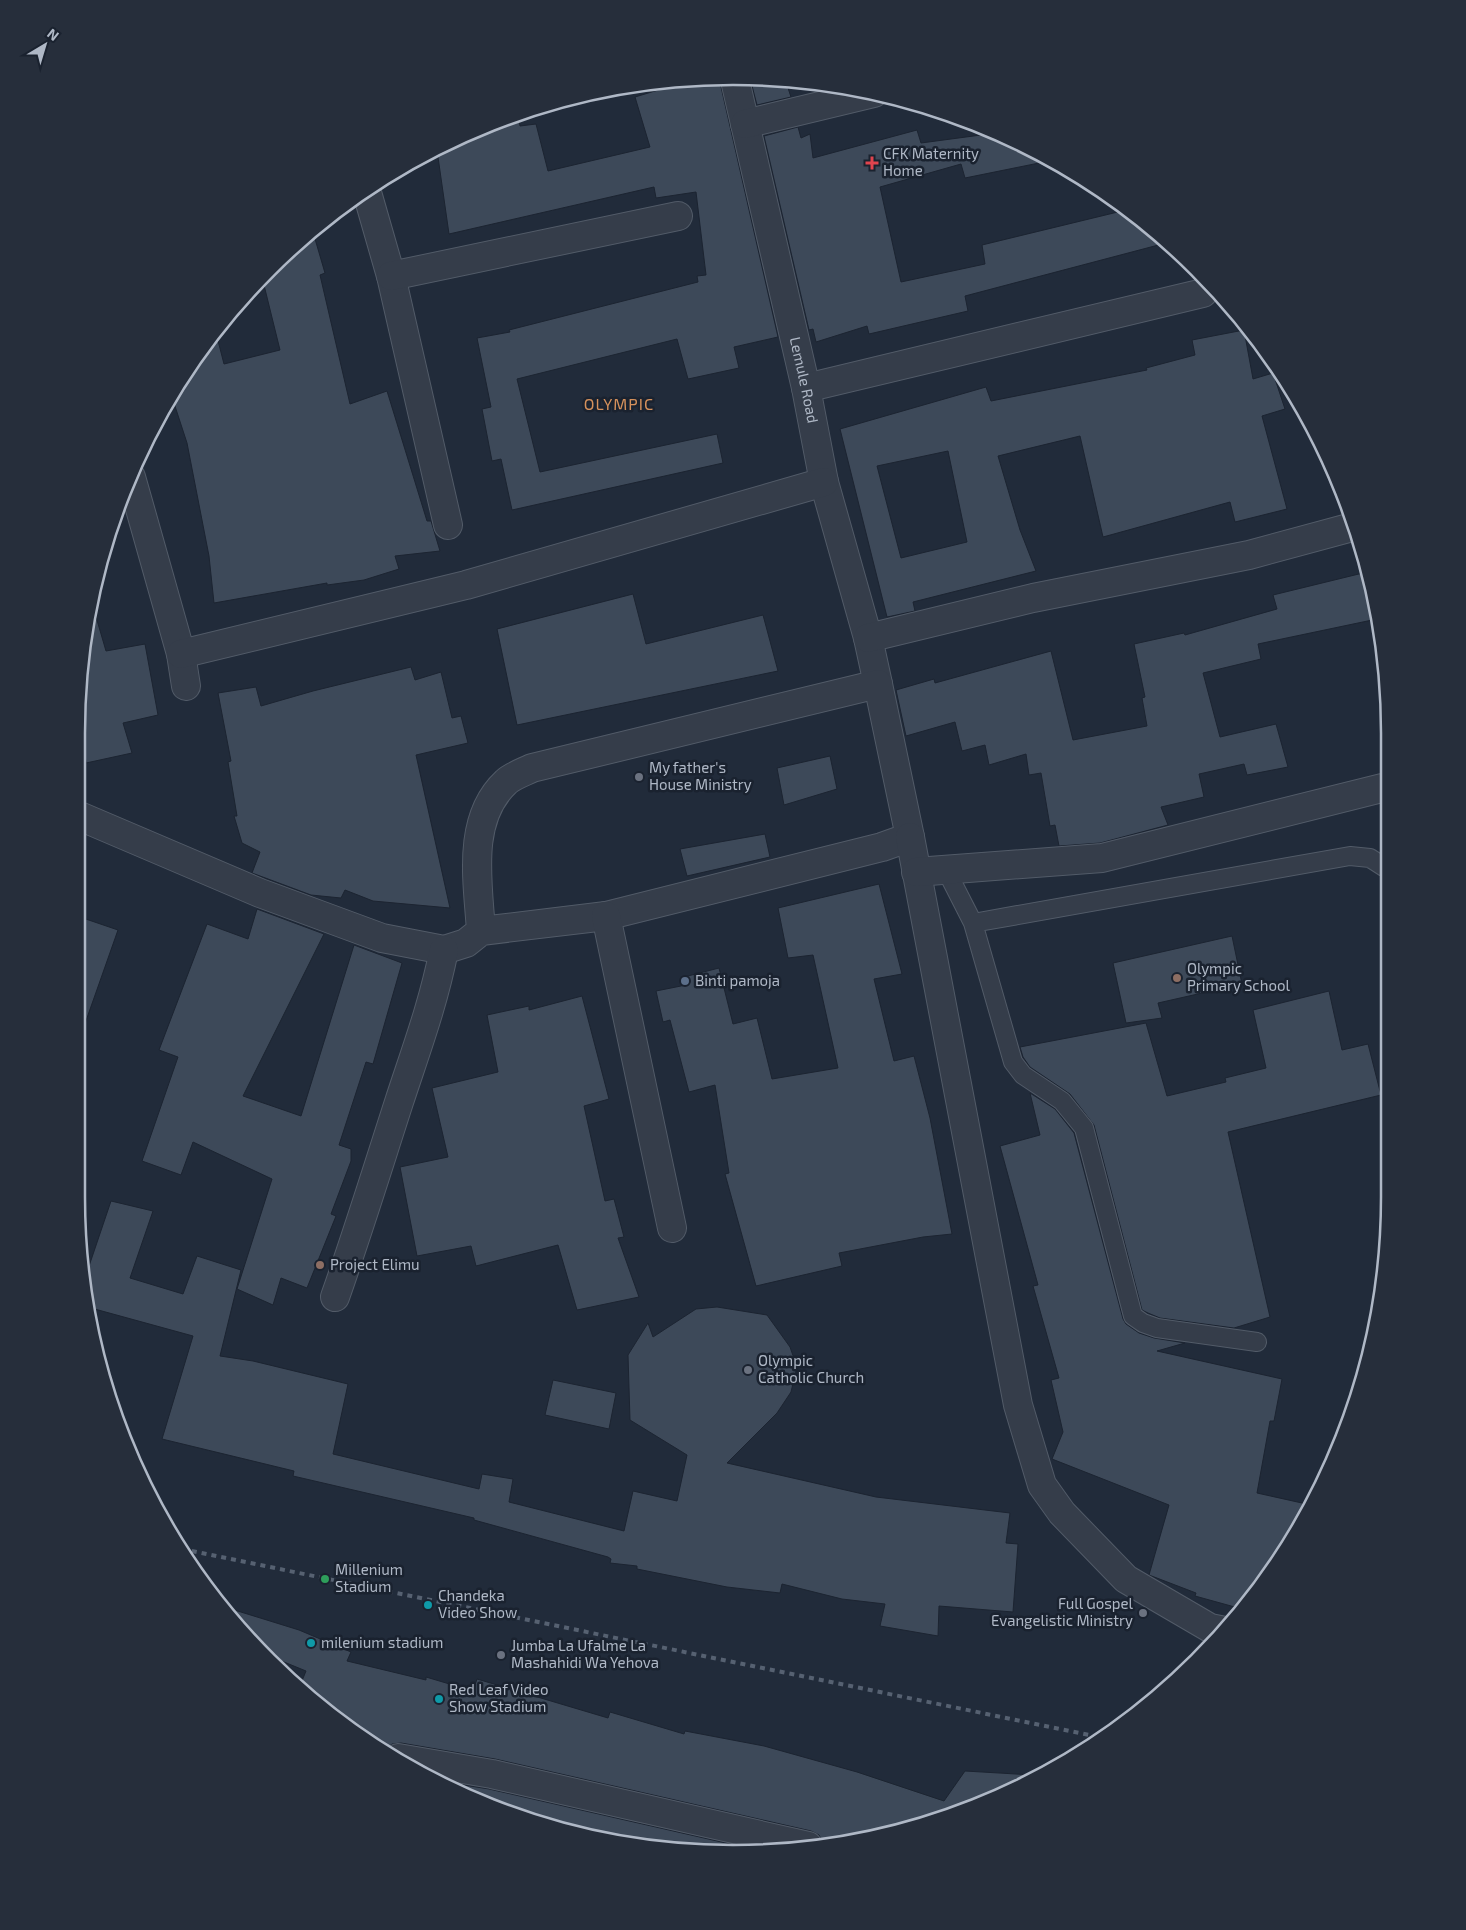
<svg xmlns="http://www.w3.org/2000/svg" width="1466" height="1930" font-family="'Exo 2',sans-serif">
<style>
.building{fill:#3d4959;stroke:#1c2431;fill-rule:evenodd}
.lines{fill:none;stroke-linecap:round;stroke-linejoin:round}
.lane-casing{stroke:#525b68;stroke-width:20}
.street-casing{stroke:#525b68;stroke-width:30}
.lane{stroke:#353d4a;stroke-width:18}
.street{stroke:#353d4a;stroke-width:28}
.rail{stroke:#566171;stroke-width:4;stroke-dasharray:5 5;stroke-linecap:butt}
.health-dot{fill:#e0444e;stroke:#1a222f;stroke-width:2}
.worship-dot{fill:#6b7280;stroke:#1a222f;stroke-width:2}
.education-dot{fill:#8d6e63;stroke:#1a222f;stroke-width:2}
.service-dot{fill:#5c6f8a;stroke:#1a222f;stroke-width:2}
.leisure-dot{fill:#2e9e5b;stroke:#1a222f;stroke-width:2}
.culture-dot{fill:#0f9aa8;stroke:#1a222f;stroke-width:2}
.labels{text-anchor:middle;stroke-width:5;stroke-linejoin:round;paint-order:stroke}
.poi-label{font-size:15px;fill:#afb8c6;stroke:#1a222f;text-anchor:start}
.street-label{font-size:15px;fill:#afb8c6;stroke:#1a222f}
.neighbourhood-label{font-size:16px;letter-spacing:1px;fill:#d5915c;stroke:#1a222f}
.rim{fill:none;stroke:#afb8c6;stroke-width:2.5}
</style>
<rect width="100%" height="100%" fill="#212b3a"/>
<path class="building" d="M 719,78 L 778,337 L 734,347 L 739,368 L 688,379 L 677,339 L 517,379 L 540,472 L 717,434 L 723,463 L 512,510 L 501,459 L 492,461 L 482,409 L 491,407 L 477,338 L 510,332 L 509,330 L 698,282 L 697,276 L 706,275 L 696,192 L 656,198 L 654,187 L 449,234 L 437,150 L 481,126 L 518,115 L 520,126 L 536,124 L 548,171 L 650,147 L 635,97 L 688,81 Z
M 750,78 L 786,82 L 791,97 L 757,105 Z
M 798,127 L 801,138 L 810,134 L 813,158 L 917,130 L 921,143 L 996,133 L 1049,161 L 965,178 L 961,164 L 880,187 L 901,282 L 985,264 L 982,245 L 1126,210 L 1166,243 L 965,296 L 968,311 L 869,334 L 867,326 L 816,342 L 813,329 L 809,330 L 764,136 Z
M 313,232 L 325,273 L 320,275 L 350,404 L 387,391 L 427,521 L 431,521 L 440,551 L 395,556 L 399,569 L 364,580 L 327,585 L 327,583 L 214,603 L 209,556 L 187,443 L 172,397 L 215,329 L 224,364 L 280,350 L 262,277 Z
M 1244,330 L 1253,379 L 1273,373 L 1285,409 L 1262,416 L 1287,509 L 1235,522 L 1230,502 L 1103,537 L 1080,436 L 998,456 L 1020,530 L 1036,571 L 913,602 L 915,611 L 887,617 L 840,429 L 986,387 L 991,401 L 1147,370 L 1146,368 L 1195,355 L 1192,340 ZM 948,451 L 967,542 L 901,558 L 877,466 Z
M 1367,572 L 1377,619 L 1258,644 L 1261,659 L 1203,673 L 1220,737 L 1276,724 L 1288,767 L 1247,775 L 1244,764 L 1199,774 L 1204,797 L 1161,807 L 1168,825 L 1100,843 L 1059,846 L 1055,825 L 1050,826 L 1041,773 L 1029,775 L 1026,754 L 989,765 L 985,745 L 962,751 L 955,722 L 906,736 L 896,690 L 934,679 L 935,683 L 1051,651 L 1073,740 L 1147,726 L 1142,698 L 1145,697 L 1134,644 L 1184,633 L 1185,635 L 1277,609 L 1273,595 Z
M 633,594 L 646,644 L 763,615 L 778,671 L 517,725 L 497,629 Z
M 92,603 L 106,651 L 145,644 L 158,715 L 123,723 L 132,753 L 86,763 L 83,739 L 78,740 L 78,690 Z
M 411,667 L 415,680 L 441,672 L 452,718 L 461,716 L 468,743 L 416,755 L 450,908 L 373,901 L 345,890 L 341,898 L 311,895 L 252,873 L 260,852 L 242,843 L 234,816 L 237,816 L 228,762 L 231,761 L 218,693 L 256,687 L 261,706 L 313,691 Z
M 830,756 L 837,789 L 784,805 L 777,768 Z
M 765,834 L 770,857 L 687,876 L 680,849 Z
M 879,884 L 902,974 L 874,979 L 894,1061 L 914,1056 L 930,1118 L 952,1234 L 923,1237 L 839,1253 L 842,1266 L 756,1286 L 725,1174 L 729,1173 L 715,1085 L 689,1092 L 670,1020 L 663,1022 L 656,991 L 686,985 L 684,977 L 719,968 L 733,1024 L 757,1018 L 772,1079 L 838,1068 L 813,955 L 788,958 L 778,908 Z
M 257,909 L 324,934 L 243,1096 L 301,1116 L 354,945 L 402,963 L 373,1064 L 366,1062 L 339,1145 L 351,1149 L 351,1161 L 331,1214 L 336,1216 L 307,1288 L 281,1278 L 273,1305 L 237,1289 L 272,1179 L 193,1142 L 181,1175 L 142,1161 L 178,1057 L 159,1050 L 207,924 L 248,939 Z
M 77,916 L 118,930 L 81,1035 L 77,1034 Z
M 1232,936 L 1242,984 L 1158,1003 L 1162,1018 L 1126,1023 L 1113,963 Z
M 1329,991 L 1342,1050 L 1368,1044 L 1381,1095 L 1228,1132 L 1270,1317 L 1234,1328 L 1160,1318 L 1148,1313 L 1142,1310 L 1094,1125 L 1070,1094 L 1030,1067 L 1023,1057 L 1020,1047 L 1146,1023 L 1167,1096 L 1226,1082 L 1225,1078 L 1266,1068 L 1253,1010 Z
M 582,996 L 609,1099 L 584,1106 L 605,1201 L 614,1199 L 624,1237 L 618,1238 L 639,1297 L 577,1310 L 558,1245 L 476,1266 L 471,1246 L 417,1256 L 400,1167 L 448,1157 L 432,1088 L 498,1072 L 487,1015 L 529,1006 L 529,1010 Z
M 1030,1093 L 1055,1109 L 1074,1133 L 1123,1319 L 1126,1324 L 1139,1333 L 1154,1338 L 1185,1343 L 1157,1351 L 1282,1379 L 1274,1421 L 1270,1421 L 1257,1493 L 1311,1505 L 1302,1526 L 1242,1609 L 1195,1596 L 1196,1593 L 1149,1575 L 1169,1505 L 1052,1459 L 1063,1432 L 1051,1380 L 1059,1378 L 1033,1286 L 1038,1285 L 1000,1146 L 1040,1135 Z
M 111,1201 L 153,1211 L 130,1278 L 183,1294 L 197,1256 L 241,1270 L 220,1356 L 253,1361 L 348,1384 L 333,1454 L 479,1489 L 482,1474 L 513,1479 L 509,1502 L 624,1531 L 633,1491 L 677,1501 L 687,1455 L 630,1420 L 628,1355 L 648,1323 L 653,1337 L 696,1309 L 717,1307 L 767,1315 L 790,1347 L 797,1367 L 791,1392 L 777,1413 L 727,1463 L 876,1497 L 1010,1513 L 1006,1543 L 1018,1544 L 1013,1612 L 939,1606 L 938,1636 L 880,1626 L 885,1604 L 842,1599 L 782,1584 L 780,1593 L 727,1587 L 637,1569 L 637,1566 L 610,1563 L 611,1559 L 608,1557 L 474,1520 L 474,1518 L 293,1476 L 294,1471 L 162,1439 L 193,1336 L 91,1308 L 86,1275 Z
M 553,1380 L 616,1393 L 609,1429 L 545,1415 Z
M 228,1608 L 299,1630 L 351,1652 L 347,1661 L 426,1680 L 426,1677 L 473,1691 L 477,1679 L 608,1718 L 610,1712 L 684,1734 L 685,1731 L 764,1746 L 857,1772 L 944,1801 L 965,1771 L 1033,1775 L 944,1819 L 823,1843 L 819,1835 L 811,1831 L 495,1759 L 401,1743 L 392,1744 L 385,1750 L 333,1718 L 299,1688 L 306,1671 L 262,1653 Z
M 432,1780 L 489,1789 L 761,1851 L 605,1841 L 442,1786 Z"/>
<g class="lines">
<g class="lane-casing">
<path id="lane" d="M 946,870 L 973,923 L 1013,1062 L 1023,1075 L 1062,1101 L 1084,1128 L 1133,1316 L 1143,1323 L 1157,1328 L 1257,1342
M 973,923 L 1350,856 L 1370,858 L 1384,867"/>
</g>
<g class="street-casing">
<g id="street">
<path id="s1" d="M 734,76 L 806,388 L 824,482 L 868,638 L 878,684"/>
<path d="M 745,124 L 874,93"/>
<path d="M 366,189 L 391,276 L 448,525"/>
<path d="M 391,276 L 678,216"/>
<path d="M 806,388 L 1203,293"/>
<path d="M 131,477 L 181,654 L 186,686"/>
<path d="M 868,638 L 1033,598 L 1249,555 L 1356,526"/>
<path d="M 181,654 L 466,585 L 824,482"/>
<path d="M 77,815 L 260,893 L 382,938 L 444,950 L 466,943 L 481,931 L 606,916 L 882,847 L 910,837 L 878,684 L 532,768 C 524,772 512,776 506,782 C 466,819 478,883 481,931"/>
<path d="M 910,837 L 1018,1405 L 1042,1485 L 1062,1513 L 1126,1579 L 1210,1628 L 1225,1631"/>
<path d="M 916,872 L 1102,858 L 1382,788"/>
<path d="M 606,916 L 672,1228"/>
<path d="M 335,1297 C 358,1232 378,1167 399,1102 C 416,1050 433,1005 444,950"/>
<path d="M 398,1758 L 492,1774 L 808,1846"/>
</g>
</g>
<use href="#lane" class="lane"/>
<use href="#street" class="street"/>
<path class="rail" d="M 182,1549 L 1104,1738"/>
</g>
<path class="health-dot" d="M869.5 155.5h5v5h5v5h-5v5h-5v-5h-5v-5h5z"/>
<g class="worship-dot">
<circle cx="639" cy="777" r="5"/>
<circle cx="748" cy="1370" r="5"/>
<circle cx="1143" cy="1613" r="5"/>
<circle cx="501" cy="1655" r="5"/>
</g>
<g class="education-dot">
<circle cx="1177" cy="978" r="5"/>
<circle cx="320" cy="1265" r="5"/>
</g>
<circle class="service-dot" cx="685" cy="981" r="5"/>
<circle class="leisure-dot" cx="325" cy="1579" r="5"/>
<g class="culture-dot">
<circle cx="428" cy="1605" r="5"/>
<circle cx="311" cy="1643" r="5"/>
<circle cx="439" cy="1699" r="5"/>
</g>
<g class="labels">
<g class="poi-label">
<text x="883" y="159">CFK Maternity<tspan x="883" dy="17">Home</tspan></text>
<text x="649" y="773">My father's<tspan x="649" dy="17">House Ministry</tspan></text>
<text x="1187" y="974">Olympic<tspan x="1187" dy="17">Primary School</tspan></text>
<text x="695" y="986">Binti pamoja</text>
<text x="330" y="1270">Project Elimu</text>
<text x="758" y="1366">Olympic<tspan x="758" dy="17">Catholic Church</tspan></text>
<text x="335" y="1575">Millenium<tspan x="335" dy="17">Stadium</tspan></text>
<text x="438" y="1601">Chandeka<tspan x="438" dy="17">Video Show</tspan></text>
<text x="1133" y="1609" text-anchor="end">Full Gospel<tspan x="1133" dy="17">Evangelistic Ministry</tspan></text>
<text x="321" y="1648">milenium stadium</text>
<text x="511" y="1651">Jumba La Ufalme La<tspan x="511" dy="17">Mashahidi Wa Yehova</tspan></text>
<text x="449" y="1695">Red Leaf Video<tspan x="449" dy="17">Show Stadium</tspan></text>
</g>
<g class="street-label">
<text dy="5" stroke="none"><textPath href="#s1" startOffset="312">Lemule Road</textPath></text>
</g>
<g class="neighbourhood-label">
<text x="619" y="410">OLYMPIC</text>
</g>
</g>
<path d="M0 0H1466V1930H0ZM733 85H733A648 648 0 0 1 1381 733V1197A648 648 0 0 1 733 1845H733A648 648 0 0 1 85 1197V733A648 648 0 0 1 733 85Z" fill="#262e3b" fill-rule="evenodd"/>
<path class="rim" d="M733 85H733A648 648 0 0 1 1381 733V1197A648 648 0 0 1 733 1845H733A648 648 0 0 1 85 1197V733A648 648 0 0 1 733 85Z"/>
<g transform="translate(45 45) rotate(38)" stroke="#1a222f" stroke-width="4" paint-order="stroke">
<path d="M0-4L9 19L0 12L-9 19Z" fill="#afb8c6"/>
<text y="-8" font-size="14" font-weight="bold" text-anchor="middle" fill="#afb8c6">N</text>
</g>
</svg>
